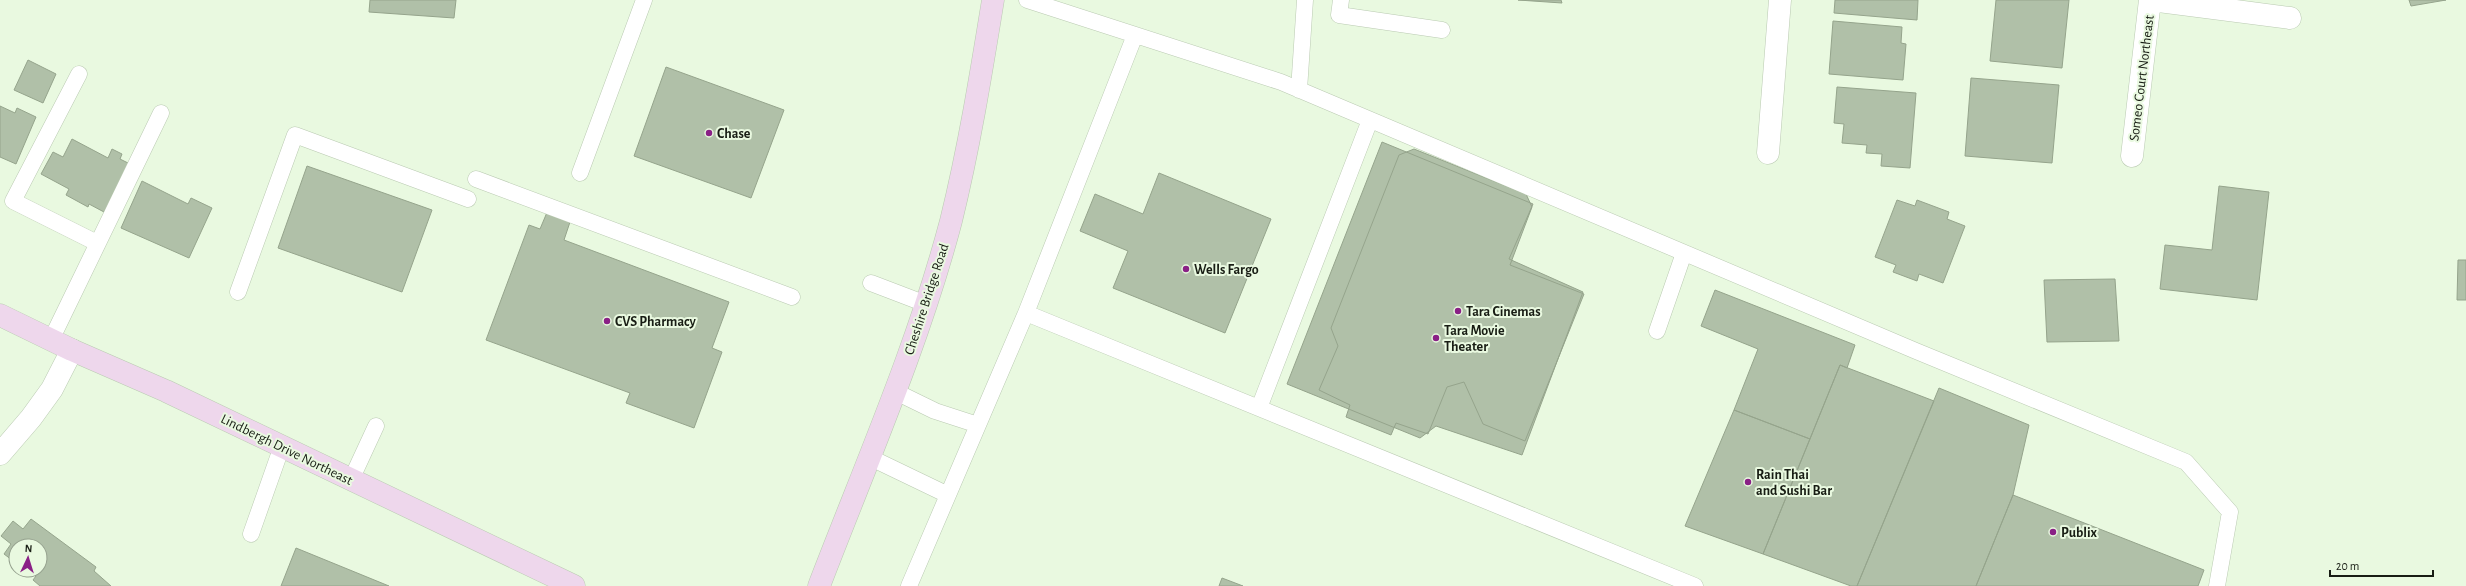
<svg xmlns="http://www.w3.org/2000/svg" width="2466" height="586" font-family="'Alegreya Sans',sans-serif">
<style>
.building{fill:#b0c0a8;stroke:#95a48c}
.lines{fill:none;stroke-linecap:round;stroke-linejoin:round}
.service-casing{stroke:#bacab2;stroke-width:17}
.minor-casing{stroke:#bacab2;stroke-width:23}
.secondary-casing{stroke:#bacab2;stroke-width:23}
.service{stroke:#fff;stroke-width:16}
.minor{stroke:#fff;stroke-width:22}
.secondary{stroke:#eed7ec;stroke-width:22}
.poi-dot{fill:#8a2086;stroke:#e9f9e0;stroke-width:1.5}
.labels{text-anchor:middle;stroke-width:4;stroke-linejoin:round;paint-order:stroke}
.street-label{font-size:14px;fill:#181d14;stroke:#e9f9e0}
.poi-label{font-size:14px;font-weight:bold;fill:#181d14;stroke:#e9f9e0;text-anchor:start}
</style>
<rect width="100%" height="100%" fill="#e9f9e0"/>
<path class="building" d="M 370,0 L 456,0 L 454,18 L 369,12 Z
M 1518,0 L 1561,0 L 1562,3 Z
M 1835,0 L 1918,0 L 1917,20 L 1834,13 Z
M 1996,0 L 2069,0 L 2062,68 L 1990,61 Z
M 2409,0 L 2446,0 L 2411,6 Z
M 1833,21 L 1902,27 L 1901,43 L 1906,44 L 1903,80 L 1829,74 Z
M 28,60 L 56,74 L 43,103 L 14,90 Z
M 666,67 L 784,110 L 751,198 L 634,156 Z
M 1971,78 L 2059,85 L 2052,163 L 1965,156 Z
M 1837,87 L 1916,93 L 1910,168 L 1881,166 L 1882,154 L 1866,153 L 1867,145 L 1842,143 L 1844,124 L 1834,123 Z
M 0,106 L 15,113 L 17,108 L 36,117 L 16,164 L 0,157 Z
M 72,139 L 108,158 L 112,149 L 122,154 L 120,159 L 130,164 L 104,212 L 89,204 L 88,207 L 66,195 L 69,189 L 41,174 L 53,152 L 63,157 Z
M 1382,142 L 1533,204 L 1509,259 L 1583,292 L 1522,455 L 1436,426 L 1420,438 L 1287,384 Z
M 1414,149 L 1526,194 L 1532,207 L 1510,265 L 1584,294 L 1525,441 L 1483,424 L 1464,382 L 1447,387 L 1428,434 L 1396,423 L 1391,435 L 1346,417 L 1350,405 L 1319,390 L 1338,346 L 1331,328 L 1399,155 Z
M 307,166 L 432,210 L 402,292 L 278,248 Z
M 1159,173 L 1271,219 L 1225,333 L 1113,288 L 1128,251 L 1080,231 L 1095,194 L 1143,214 Z
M 142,181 L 188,204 L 191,198 L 212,208 L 189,258 L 121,228 Z
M 2219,186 L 2269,192 L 2257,300 L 2160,289 L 2165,245 L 2212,250 Z
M 1897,200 L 1915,206 L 1917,200 L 1949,212 L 1947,219 L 1965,226 L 1943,283 L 1919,274 L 1917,281 L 1893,272 L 1896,265 L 1875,257 Z
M 548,210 L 571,219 L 564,240 L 729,302 L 712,348 L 722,352 L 694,428 L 626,403 L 630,393 L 486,340 L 529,225 L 540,229 Z
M 2458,260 L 2466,260 L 2466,300 L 2457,300 Z
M 2115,279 L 2119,341 L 2047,342 L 2044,280 Z
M 1715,290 L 1855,345 L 1847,368 L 1840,365 L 1810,439 L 1734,410 L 1758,349 L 1701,326 Z
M 1840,365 L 1934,401 L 1857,586 L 1851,586 L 1763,554 Z
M 1939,388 L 2029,425 L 2013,495 L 1976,586 L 1857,586 Z
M 1734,410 L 1810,439 L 1763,554 L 1685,526 Z
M 2013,495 L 2204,570 L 2198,586 L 1976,586 Z
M 31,519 L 96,567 L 94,571 L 111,586 L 40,586 L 33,580 L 36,576 L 27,570 L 40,570 L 40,546 L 16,546 L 16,563 L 4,554 L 11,544 L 1,536 L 13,521 L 23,529 Z
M 296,548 L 389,586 L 281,586 Z
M 1222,578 L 1243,586 L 1219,586 Z"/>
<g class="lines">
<g class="service-casing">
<path id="service" d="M 1027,0 L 1281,82 L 1916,351 L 2186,462 L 2230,512 L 2217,586
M 1341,0 L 1339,15 L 1442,30
M 79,74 L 13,201 L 97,243
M 1299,90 L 1305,0
M 580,173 L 644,0
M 476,179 L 792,297
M 871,283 L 926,304
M 238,292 L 295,135 L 468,199
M 1026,313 L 1135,35
M 1657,331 L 1684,253
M 51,340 L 161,113
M 894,391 L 935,411 L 978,425
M 1259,408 L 1370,120
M 869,457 L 948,495
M 351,480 L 376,426
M 251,534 L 282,446
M 909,586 L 1026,313 L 1695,586"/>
</g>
<g class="minor-casing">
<path id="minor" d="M 2151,0 L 2290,18
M 1768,153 L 1780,0
M 2132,156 L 2150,0
M 0,454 L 31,418 L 52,389 L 72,350"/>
</g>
<g class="secondary-casing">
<path id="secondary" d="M 0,315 L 72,350 L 166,391 L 574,586
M 819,586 C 865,466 918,346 951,221 C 969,148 981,74 993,0"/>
</g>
<use href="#service" class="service"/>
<use href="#minor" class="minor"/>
<use href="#secondary" class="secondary"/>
</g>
<g class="poi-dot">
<circle cx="709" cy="133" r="4"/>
<circle cx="1186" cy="269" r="4"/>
<circle cx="1458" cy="311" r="4"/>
<circle cx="607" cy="321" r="4"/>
<circle cx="1436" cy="338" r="4"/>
<circle cx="1748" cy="482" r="4"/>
<circle cx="2053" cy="532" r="4"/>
</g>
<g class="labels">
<g class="street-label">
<text transform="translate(2141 78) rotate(-83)" y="5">Someo Court Northeast</text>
<text transform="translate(926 299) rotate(-72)" y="5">Cheshire Bridge Road</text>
<text transform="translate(287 449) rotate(26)" y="5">Lindbergh Drive Northeast</text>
</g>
<g class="poi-label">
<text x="717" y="138">Chase</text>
<text x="1194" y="274">Wells Fargo</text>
<text x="1466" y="316">Tara Cinemas</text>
<text x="615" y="326">CVS Pharmacy</text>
<text x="1444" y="335">Tara Movie<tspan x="1444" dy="16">Theater</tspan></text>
<text x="1756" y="479">Rain Thai<tspan x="1756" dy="16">and Sushi Bar</tspan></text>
<text x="2061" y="537">Publix</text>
</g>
</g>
<g transform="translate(28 558) rotate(4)"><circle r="19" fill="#e9f9e0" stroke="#95a18e"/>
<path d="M0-3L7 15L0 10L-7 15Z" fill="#8a2086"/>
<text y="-6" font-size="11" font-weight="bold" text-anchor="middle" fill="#181d14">N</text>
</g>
<path d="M2330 570v6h103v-6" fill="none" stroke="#181d14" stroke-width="2"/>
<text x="2336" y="570" font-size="12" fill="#181d14" stroke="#e9f9e0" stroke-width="3" paint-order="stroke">20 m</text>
</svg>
